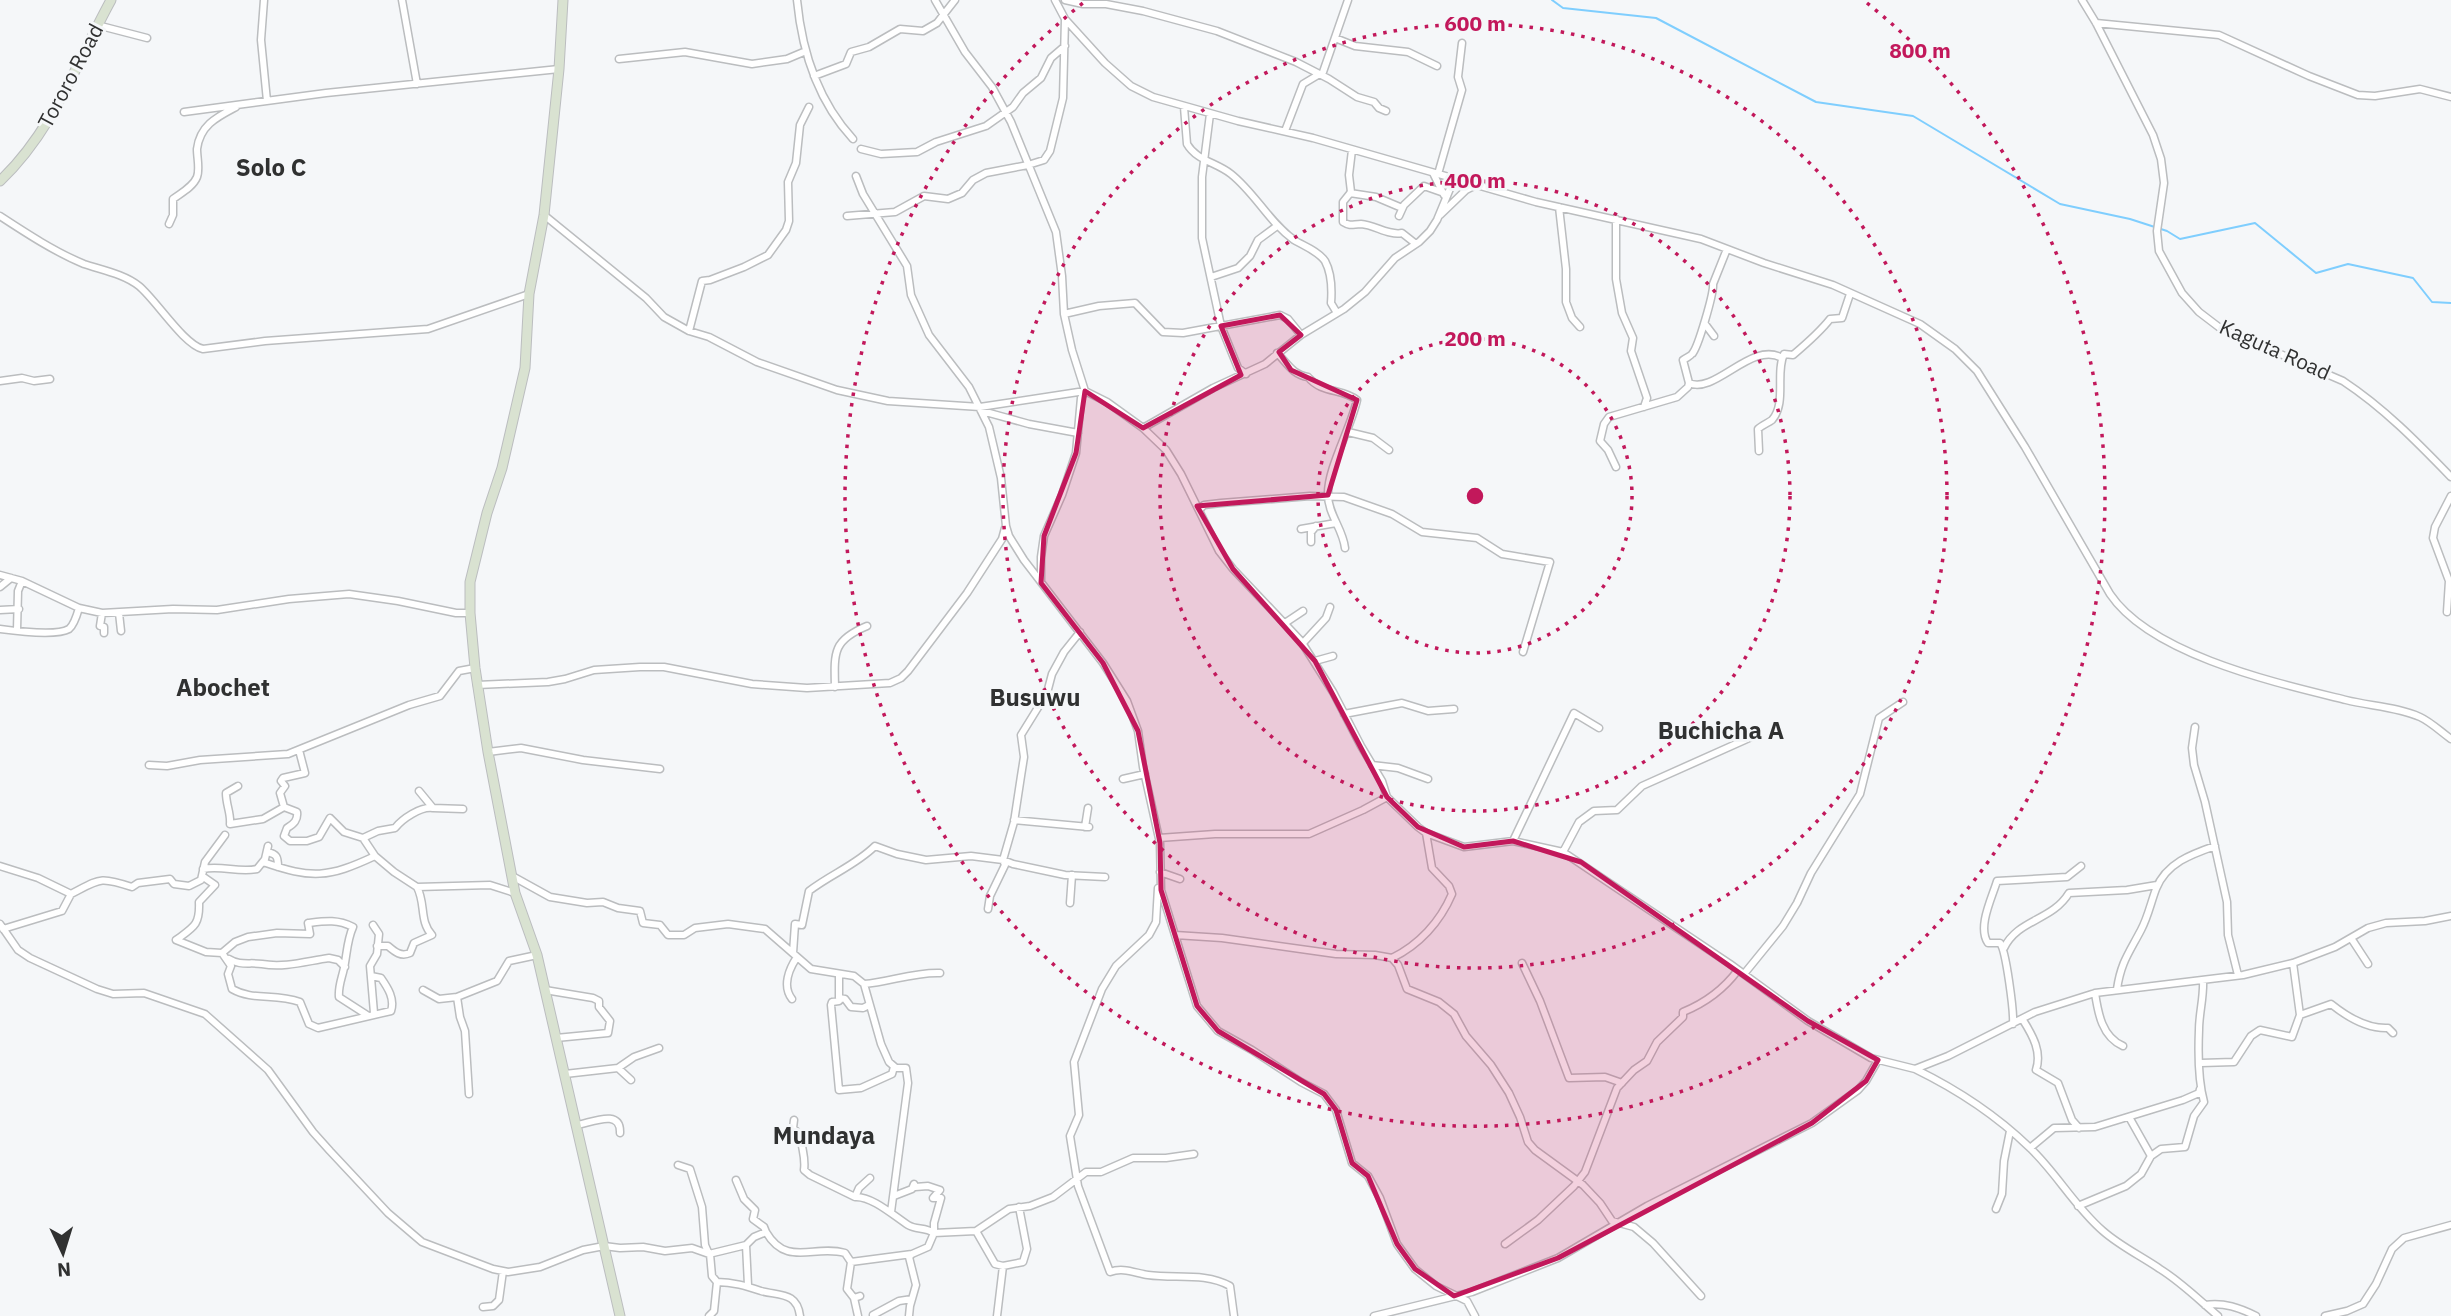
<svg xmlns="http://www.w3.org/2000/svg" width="2451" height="1316" font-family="'IBM Plex Sans',sans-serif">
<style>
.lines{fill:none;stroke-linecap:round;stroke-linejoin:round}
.stream{stroke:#7fcefe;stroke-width:2}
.street-casing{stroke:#bbbdbf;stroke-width:9}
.secondary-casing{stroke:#bbbdbf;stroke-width:11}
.street{stroke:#fff;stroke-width:6}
.secondary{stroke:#d9e2d1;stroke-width:9}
.marked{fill:#c2185b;fill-opacity:0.2;stroke:#c2185b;stroke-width:5;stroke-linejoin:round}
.ring{fill:none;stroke:#c2185b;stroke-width:3.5;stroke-dasharray:3.5 7}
.labels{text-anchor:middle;stroke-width:6;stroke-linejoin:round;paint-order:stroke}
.street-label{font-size:21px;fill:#303131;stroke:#f5f7f9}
.quarter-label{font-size:24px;font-weight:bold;fill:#303131;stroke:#f5f7f9}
.centre{fill:#c2185b;stroke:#f5f7f9;stroke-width:3.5}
.ring-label{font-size:21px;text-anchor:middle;font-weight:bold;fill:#c2185b;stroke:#f5f7f9;stroke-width:6;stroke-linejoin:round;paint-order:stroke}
</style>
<rect width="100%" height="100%" fill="#f5f7f9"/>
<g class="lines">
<path class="stream" d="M 1552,0 L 1563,8 L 1656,18 L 1816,102 L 1913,116 L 2060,204 L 2130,219 L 2167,231 L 2180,239 L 2255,223 L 2316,273 L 2348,264 L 2413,278 L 2432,302 L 2451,303"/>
<g class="street-casing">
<path id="street" d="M 264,0 L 261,40 L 267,101
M 402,0 L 417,84
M 797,0 C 802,52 817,100 853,139
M 935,0 L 965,52 L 992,87 L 1011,122 L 1056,232 L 1062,276 L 1064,314 L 1072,350 L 1085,391 L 1081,398 L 1076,453 L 1062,495 L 1044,536 L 1041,557 L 1041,582
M 1055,0 L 1065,19 L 1105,63 L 1131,86 L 1153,97 L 1238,121 L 1313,138 L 1536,202 L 1701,239 L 1764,263 L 1833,285 L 1920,324 L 1955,349 L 1977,371 L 2025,447 L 2110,594 C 2151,655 2277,683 2346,700 C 2370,706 2398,707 2420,717 C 2431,722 2441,732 2451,739
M 1065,0 L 1083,4 L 1106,4 L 1143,11 L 1217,31 L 1296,62 L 1329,79 L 1357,97 L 1374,102 L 1379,108 L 1386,111
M 2082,0 L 2096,23 L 2153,135 L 2161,159 L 2164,183 L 2157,231 L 2159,251 L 2182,293 L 2199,312 L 2220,328 L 2343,381 C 2384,408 2417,442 2451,477
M 2096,23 L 2219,35 L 2309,76 L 2358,95 L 2375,96 L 2420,89 L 2451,97
M 97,25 L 147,38
M 1335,38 L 1355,46 L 1408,52 L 1437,66
M 619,59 L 685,52 L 752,64 L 787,59 L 806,51
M 814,76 L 846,64 L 851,52 L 869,47 L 900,29 L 923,31 L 937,23 L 955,0
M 1184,107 L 1187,144 C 1197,161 1216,162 1231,174 C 1255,193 1269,222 1294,240 C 1304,246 1318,251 1325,261 C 1332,274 1332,290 1331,303 L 1337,313
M 184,112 L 326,93 L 559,69
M 1210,114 L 1202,177 L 1202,238 L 1221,326 L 1238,368 L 1246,374
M 1285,131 L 1303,84 L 1323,72 L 1348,0
M 861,149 L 881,154 L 917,152 L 936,142 L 986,126 L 1013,107 L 1023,93 L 1041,78 L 1051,58 L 1065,46
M 1352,150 L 1349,175 L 1351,192 L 1343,202 L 1343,222 C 1351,227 1353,224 1361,224 C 1375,225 1389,236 1402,233 L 1416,244
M 1433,173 L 1444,195
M 1438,174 L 1462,90 L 1458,77 L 1462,43
M 856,176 L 863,194 L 907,266 L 911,295 L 929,335 L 969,387 L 989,427 L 1001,478 L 1006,526 L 1009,536 L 1024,560 L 1103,663 L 1127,701 L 1138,731 L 1143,767 L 1160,843 L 1161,890 L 1197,1006 L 1218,1031 L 1252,1050 L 1301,1082 L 1324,1094 L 1336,1110 L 1352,1163 L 1368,1176 L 1380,1198 L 1397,1244 L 1415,1269 L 1436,1286 L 1467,1301 L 1475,1316
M 1350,193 L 1376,197 L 1402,208
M 1559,207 L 1566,269 L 1566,302 L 1572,318 L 1580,327
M 544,215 L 646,298 L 664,317 L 689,331 L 709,337 L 757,362 L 837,390 L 888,401 L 980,407 L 1085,391 L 1107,402 L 1143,428 L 1166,450 L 1181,474 L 1219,551 L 1233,569 L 1301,641 L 1333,692 L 1361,746 L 1382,781 L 1387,797 L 1418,827 L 1426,833 L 1464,847 L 1513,841 L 1563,852 L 1730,964 L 1808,1021 L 1871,1058 L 1915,1069 L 1948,1056 L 2035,1012 L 2095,993 L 2243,975 L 2293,963 L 2335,947 L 2368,928 L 2386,923 L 2425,921 L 2451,916
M 1440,215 L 1466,190 L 1476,185
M 0,216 C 26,233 55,252 84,264 C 102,270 124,274 139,286 C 156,300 184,345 203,349 L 265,341 L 428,329 L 529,294
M 847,216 L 895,212 L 924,196 L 948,199 L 962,193 L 973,180 L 986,173 L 1028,165 L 1044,160 L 1050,151 L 1063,98 L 1065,19
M 1399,216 L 1404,205 L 1424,186 L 1444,193
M 1616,219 L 1616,279 L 1622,313 L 1633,338 L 1631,351 L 1647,398 L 1644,407
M 169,224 L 173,215 L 173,199 C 181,193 193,187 197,177 C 200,169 197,158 197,149 C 200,125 217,117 236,107
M 1727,249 L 1713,284 C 1714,293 1698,348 1692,354 C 1692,355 1683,360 1683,360 L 1689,383 C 1715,395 1752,340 1782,358
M 1211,277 L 1238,268 L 1250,256 L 1258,240 L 1277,226
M 1064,314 L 1099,306 L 1135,303 L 1163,332 L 1183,333 L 1280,315 L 1288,319 L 1301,335
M 1705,324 L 1714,336
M 689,331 L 702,281 L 710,280 L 744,267 L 768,255 L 786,230 L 789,221 L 788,182 L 796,163 L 800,125 L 809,107
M 1277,353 C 1287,363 1293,375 1308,377 C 1322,394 1342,388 1357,400 C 1351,428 1327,469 1328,495 C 1328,514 1343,529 1345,548
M 0,381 L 22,378 L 34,381 L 50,379
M 982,411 L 1029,424 L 1078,433
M 1143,428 L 1213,388 L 1265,364 L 1301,335 L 1344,309 L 1365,292 L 1395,258 L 1419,242 L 1430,231 L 1437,220 L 1454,179
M 1348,432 L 1373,438 L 1389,450
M 1759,451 L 1758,429 C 1762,425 1768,423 1772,420 C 1787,403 1775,373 1784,354 L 1793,355 C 1806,344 1820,332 1830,319 L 1842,318 L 1850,294
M 1616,467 L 1608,450 L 1600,441 L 1604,424 L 1609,417 L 1677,397 L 1688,387 L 1689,383
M 1199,510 L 1204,505 L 1221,503 L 1310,496 L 1344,497 L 1392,514 L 1422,532 L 1477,538 L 1502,554 L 1550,562 L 1523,652
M 1301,529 L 1336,523
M 1311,542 L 1311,532 L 1316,526
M 0,575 L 22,581 L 79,608 L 102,613 L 173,609 L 217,610 L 289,599 L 349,594 L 398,601 L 456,613 L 470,613
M 0,587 L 11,578
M 0,610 L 19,609
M 2447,612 L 2449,581 L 2433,538 L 2435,527 L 2451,496
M 102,613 L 100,626 L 104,627 L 104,633
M 119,613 L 121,631
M 1285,623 L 1303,611
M 0,629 C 15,631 57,636 69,629 C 74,625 77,615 79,608
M 17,630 L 18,591 L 22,581
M 1303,643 L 1326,618 L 1330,607
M 1315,661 L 1333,656
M 477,685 L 548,682 L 565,679 L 594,670 L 640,667 L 664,667 L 752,684 L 807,688 L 890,683 L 901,678 L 908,671 L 967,593 L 1002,539 L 1005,528
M 835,687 C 834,652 833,640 867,626
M 1344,714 L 1402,703 L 1428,711 L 1454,709
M 2195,727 L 2192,748 L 2194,765 L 2205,802 L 2227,902 L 2228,935 L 2238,975
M 488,752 L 521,748 L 583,760 L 660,769
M 149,765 L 167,766 L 200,760 L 288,754 L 409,705 L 440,696 L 459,671 L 475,668
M 1372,765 L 1398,768 L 1428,779
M 1123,779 L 1145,774
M 238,786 L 226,793 C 226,805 231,813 230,824 L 263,819 L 284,807 L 297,812 C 298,820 294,824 287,828 L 284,836 L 290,841 L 307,841 L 319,837 L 330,818 L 344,832 L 363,838 L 375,856 C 328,878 312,879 263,862
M 419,791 L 433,808 L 463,809
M 284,807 L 280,793 L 285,786 L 281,781 L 283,778 L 305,773 L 299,750
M 1014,820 L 1089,827
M 1085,827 L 1088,808
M 363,838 L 378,831 L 395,828 C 402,819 421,806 433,808
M 1159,838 L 1215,834 L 1309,834 L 1363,810 L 1387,797
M 1513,841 L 1574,713 L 1599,728
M 267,852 C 277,854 278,857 278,867
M 1563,852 L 1579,822 L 1594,811 L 1617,810 L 1642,786 L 1756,735
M 375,856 L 394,872 L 417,887 L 490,885 L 515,893
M 0,866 L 38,878 L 71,894 C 100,879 99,876 132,887 L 138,883 L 170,879 L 174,884 L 189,886 L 201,880 L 205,862 L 225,835
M 203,869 C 221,865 239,873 257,869 L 265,859 L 268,846
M 1160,872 L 1180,879
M 202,876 L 215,885 L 199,902 C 200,925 194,927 176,940 L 206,952 L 222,953 L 235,942 L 248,937 L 277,933 L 310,934 L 308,923 C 325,921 337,919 353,927 C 347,940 347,954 344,968 C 342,978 338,986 339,997 L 367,1015
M 512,876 L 550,897 L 587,903 L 603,902 L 618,908 L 640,911 L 643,923 L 660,925 L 668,935 L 684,935 L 695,928 L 728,924 L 765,929 L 811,969 L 854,976 L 864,984 L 881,1044 L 889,1062 L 896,1068 L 906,1068 L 908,1083 L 891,1212
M 1158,888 L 1156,922 L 1149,935 L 1116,966 L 1102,989 L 1074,1062 L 1079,1115 L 1070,1136 L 1078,1186 L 1110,1272 C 1123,1267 1135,1273 1148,1275 C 1175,1279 1205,1272 1230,1286 L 1234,1316
M 1070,903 L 1072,875
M 988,909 L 990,896 L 1005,865 L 1003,860 L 1014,822 L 1021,776 L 1024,757 L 1021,735 L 1047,693 L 1052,674 L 1064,652 L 1080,632
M 0,924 L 18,950 L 30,958 L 97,989 L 113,994 L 144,993 L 205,1014 L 268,1070 L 313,1132 L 330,1151 L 388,1213 L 422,1242 L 493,1269 L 508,1272 L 540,1267 L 583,1250 L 604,1246 L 620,1248 L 643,1247 L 665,1251 L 692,1248 L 709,1254 L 746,1245
M 373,925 L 379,934 L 377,954 L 370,966 L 374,1013
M 3,929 L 62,911 L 71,894
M 1175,935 L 1222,938 L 1336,954 L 1375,955 L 1392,958 L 1398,965 L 1407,989 L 1439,1002 L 1454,1014 L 1466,1036 L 1491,1065 L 1509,1093 L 1520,1117 L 1528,1142 L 1535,1150 L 1583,1185 L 1600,1203 L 1612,1221 L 1634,1227 L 1653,1243 L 1701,1296
M 2351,938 L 2368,964
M 377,946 L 388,946 C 395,952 401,957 410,953 L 414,943 L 432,935 C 419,921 426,904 417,887
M 2004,948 C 2018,919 2052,921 2069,893 L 2127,890 L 2157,885
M 222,953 L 231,966 L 228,974 L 232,989 C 253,1001 275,993 300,1002 L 309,1024 L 318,1028 L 391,1011 C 395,999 388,988 381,978 L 371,976
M 793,953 L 795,924 L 802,925 L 809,891 C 831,874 856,865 875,846 L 897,854 L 926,860 L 971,856 L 1003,860 L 1013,864 L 1065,875 L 1105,877
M 1392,958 C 1419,945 1440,922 1452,894 L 1449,886 L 1432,868 L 1426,833
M 229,959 C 240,966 250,962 262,964 C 285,968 307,961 329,958 L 338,960 L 345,967
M 1522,963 L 1540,1001 L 1569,1078 L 1605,1077 L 1622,1083
M 1744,974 L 1783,926 L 1797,903 L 1811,873 L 1860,794 L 1879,718 L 1903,702
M 839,975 L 839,998 L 845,999 L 851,1007 L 863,1008 L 869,1005
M 864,984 C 890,982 913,972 940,973
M 2117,989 C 2121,962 2129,953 2141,930 C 2148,917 2151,902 2156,889 C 2166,863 2192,854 2215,846
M 423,990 L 439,999 L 457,997 L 497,981 L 509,961 L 537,955
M 545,990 L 593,998 L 599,1001 L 599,1007 L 610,1021 L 608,1033 L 556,1038
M 2095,993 C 2098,1013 2102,1037 2123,1046
M 457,997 L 460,1017 L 465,1031 L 469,1094
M 792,999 C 782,986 789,969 797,957
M 839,1001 L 832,1002 L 831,1005 L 839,1090 L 861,1088 L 892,1074 L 894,1067
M 2300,1015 L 2331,1004 C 2346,1016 2368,1029 2388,1028 L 2393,1033
M 2023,1020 C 2033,1036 2042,1052 2036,1070 L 2058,1083 L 2072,1120 L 2079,1128
M 2013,1024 C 2014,1012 2006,950 2000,943 L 1988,943 C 1977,927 1992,898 1997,881 L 2067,877 L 2081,866
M 2201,1063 L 2234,1062 L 2251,1036 L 2260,1030 L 2292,1037 L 2300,1015 L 2293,963
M 618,1068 L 631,1080
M 1915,1069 C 1956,1089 1996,1115 2029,1147 C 2056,1172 2074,1206 2103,1231 C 2120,1246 2141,1256 2160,1269 C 2181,1282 2199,1300 2218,1316
M 565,1074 L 618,1068 L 634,1057 L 659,1048
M 2129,1117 L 2151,1156
M 794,1120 L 793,1128 L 801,1136 C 801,1148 806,1157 804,1170 L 810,1175 L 855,1197 C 872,1196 894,1216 908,1225 C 916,1230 925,1227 934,1233 L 934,1223 L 941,1198 L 933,1198 L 940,1190 L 928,1186 L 915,1187 L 914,1184 L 912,1189 L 894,1196
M 577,1125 C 591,1123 621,1108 620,1133
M 2030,1148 L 2054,1128 L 2095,1127 L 2183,1100 L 2199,1093 L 2200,1089
M 678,1165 L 690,1169 L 702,1207 L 705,1245 L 709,1254
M 736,1180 L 744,1199 L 755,1210 L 753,1219 L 764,1227 L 766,1232
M 855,1197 L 859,1188 L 870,1178
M 2078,1206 L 2126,1186 L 2141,1174 L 2151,1156 L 2161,1149 L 2185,1147 L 2194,1116 L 2204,1102 C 2198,1080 2198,1053 2199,1030 C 2199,1013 2204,997 2203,980
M 1996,1209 L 2002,1194 L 2004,1161 L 2010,1131
M 976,1231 L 995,1264 L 1003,1266 L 1023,1262 L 1027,1249 L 1019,1207
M 1505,1244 L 1538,1220 L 1574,1186 L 1585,1172 L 1617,1088 L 1634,1070 L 1647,1061 L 1657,1042 L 1683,1017 L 1683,1012 C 1705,1003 1724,989 1738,970
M 851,1262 L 912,1254
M 717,1282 C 733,1282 746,1286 761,1291 C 780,1296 797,1292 800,1316
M 748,1285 L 746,1245 L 754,1237 L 766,1232 C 787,1268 814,1244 845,1253 L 851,1262 L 847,1289 L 854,1298 L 860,1296
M 854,1298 L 858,1316
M 2205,1305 C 2224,1302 2240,1308 2256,1316
M 483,1307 L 493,1306 L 499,1300 L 503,1271
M 873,1315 L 899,1301 L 912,1299
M 709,1316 L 714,1311 L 717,1282 L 712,1276 L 710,1254
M 909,1316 L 910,1306 L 916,1285 L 909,1257 L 912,1254 L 928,1247 L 934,1233 L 976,1231 L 1009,1209 L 1030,1206 L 1053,1197 L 1086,1172 L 1101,1172 L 1133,1158 L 1166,1158 L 1194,1154
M 997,1316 L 1003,1266
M 1374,1316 L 1472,1292 L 1558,1258 L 1647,1206 L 1812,1123 L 1858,1090 L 1866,1081 L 1878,1060
M 2325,1316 L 2347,1311 L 2363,1304 L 2376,1284 L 2392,1249 L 2404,1238 L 2451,1225"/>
</g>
<g class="secondary-casing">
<path id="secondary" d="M 563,0 L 559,69 L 544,215 L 529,294 L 525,368 L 502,468 L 487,513 L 470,582 L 470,613 L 475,668 L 488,752 L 515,893 L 537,955 L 620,1316
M 0,181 C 53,131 77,62 111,0"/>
</g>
<use href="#street" class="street"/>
<use href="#secondary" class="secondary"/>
</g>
<path class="marked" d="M 1280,315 L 1301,335 L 1279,352 L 1291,370 L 1357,400 L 1328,495 L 1197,506 L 1233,569 L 1315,661 L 1387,797 L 1418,827 L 1464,847 L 1513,841 L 1581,862 L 1808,1021 L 1878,1060 L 1866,1081 L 1812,1123 L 1558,1258 L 1454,1296 L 1415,1269 L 1397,1244 L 1368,1176 L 1352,1163 L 1336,1110 L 1324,1094 L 1218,1031 L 1197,1006 L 1161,890 L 1160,843 L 1138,731 L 1103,663 L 1041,583 L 1044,536 L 1076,453 L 1085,391 L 1143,428 L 1241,375 L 1221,326 Z"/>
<g class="ring">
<circle cx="1475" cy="496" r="157"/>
<circle cx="1475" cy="496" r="315"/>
<circle cx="1475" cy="496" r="472"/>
<path d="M1867 3A630 630 0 1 1 1083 3"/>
</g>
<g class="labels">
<g class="street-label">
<text transform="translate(71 76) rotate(-62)" y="7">Tororo Road</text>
<text transform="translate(2275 350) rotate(24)" y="7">Kaguta Road</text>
</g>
<g class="quarter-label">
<text x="271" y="176">Solo C</text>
<text x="223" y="696">Abochet</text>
<text x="1035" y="706">Busuwu</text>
<text x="1721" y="739">Buchicha A</text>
<text x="824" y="1144">Mundaya</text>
</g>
</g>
<circle cx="1475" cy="496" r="10" class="centre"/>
<g class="ring-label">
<text x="1475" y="31">600 m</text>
<text x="1920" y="58">800 m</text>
<text x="1475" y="188">400 m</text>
<text x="1475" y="346">200 m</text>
</g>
<g transform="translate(63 1253) rotate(176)" stroke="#f5f7f9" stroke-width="5" paint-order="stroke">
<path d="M0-5L12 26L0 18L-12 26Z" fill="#303131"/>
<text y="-10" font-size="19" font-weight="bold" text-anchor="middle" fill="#303131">N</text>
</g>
</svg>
